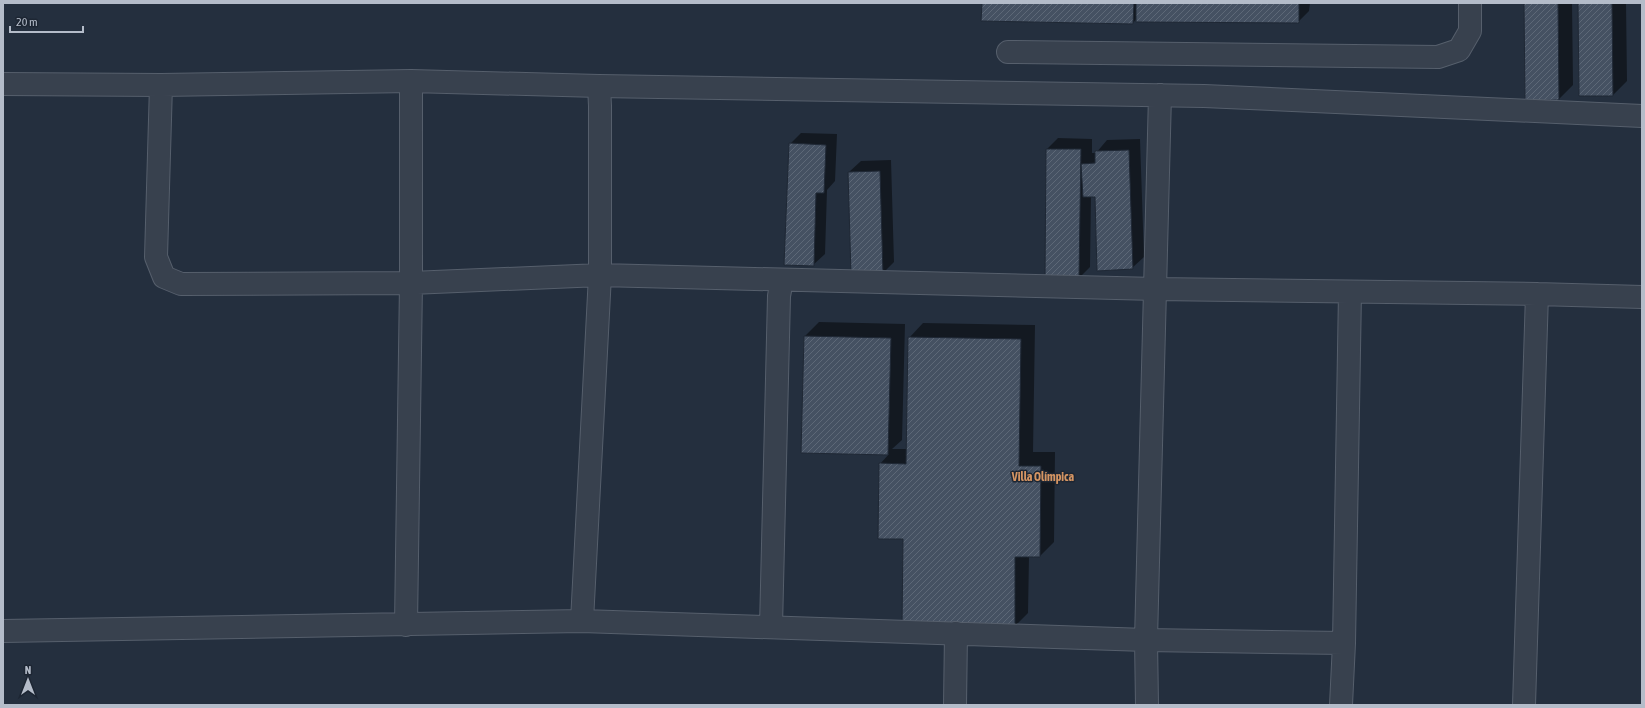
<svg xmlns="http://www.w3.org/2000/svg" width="1645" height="708" font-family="'Asap Condensed',sans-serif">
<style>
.shadow{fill:#0007}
.building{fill:url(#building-hatch);stroke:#1f2835}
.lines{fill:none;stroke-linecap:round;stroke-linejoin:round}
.minor-casing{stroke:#565f6c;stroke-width:24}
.minor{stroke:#38414e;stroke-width:22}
.labels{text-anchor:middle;stroke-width:3;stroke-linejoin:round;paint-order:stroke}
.neighbourhood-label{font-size:12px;font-weight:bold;fill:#d59563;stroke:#1d2633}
</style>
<defs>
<pattern id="building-hatch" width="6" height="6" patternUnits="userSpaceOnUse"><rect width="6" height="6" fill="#455162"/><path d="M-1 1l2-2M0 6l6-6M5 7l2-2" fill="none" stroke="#5d6877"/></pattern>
</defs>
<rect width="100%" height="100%" fill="#242f3e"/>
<path class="shadow" d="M 983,3 L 1310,3 L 1309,11 L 1298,22 L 1137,18 L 1133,23 Z
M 1525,3 L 1572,3 L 1573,85 L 1559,99 Z
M 1579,3 L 1626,3 L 1627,81 L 1613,95 Z
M 801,133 L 837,134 L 835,181 L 827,190 L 825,254 L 813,265 L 790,144 Z
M 1058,138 L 1092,139 L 1092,153 L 1096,153 L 1107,140 L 1140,139 L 1144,257 L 1132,268 L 1096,196 L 1091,196 L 1090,267 L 1079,278 L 1047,149 Z
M 891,160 L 894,262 L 883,273 L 849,172 L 861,161 Z
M 819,322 L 905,324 L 902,440 L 892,449 L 907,449 L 909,338 L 923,323 L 1035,325 L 1033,452 L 1055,452 L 1054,542 L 1040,556 L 1029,556 L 1028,613 L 1014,627 L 904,538 L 880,464 L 889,454 L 802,452 L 805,336 Z"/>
<path class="building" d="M 982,3 L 1134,3 L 1133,24 L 981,21 Z
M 1136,3 L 1299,3 L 1299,23 L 1136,22 Z
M 1524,3 L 1558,3 L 1559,100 L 1525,101 Z
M 1578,3 L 1612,3 L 1613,96 L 1579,96 Z
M 789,143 L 826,145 L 824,193 L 816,193 L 814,266 L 784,265 Z
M 1046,149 L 1081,149 L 1079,279 L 1045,278 Z
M 1129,150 L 1133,269 L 1097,271 L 1095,197 L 1083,197 L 1081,164 L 1095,163 L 1095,151 Z
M 880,171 L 883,274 L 851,275 L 848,172 Z
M 804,336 L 891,338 L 888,455 L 801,453 Z
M 908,337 L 1021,339 L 1019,466 L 1041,466 L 1040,557 L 1015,557 L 1015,628 L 902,627 L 903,539 L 878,539 L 879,463 L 906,464 Z"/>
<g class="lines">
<g class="minor-casing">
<path id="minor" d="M 1008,52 L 1438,57 L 1459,50 L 1470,31 L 1470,3
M 3,84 L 161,85 L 411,81 L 599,86 L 1204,96 L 1642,116
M 161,85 L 156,257 L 164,277 L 181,284 L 411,283 L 600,275 L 1156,289 L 1537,294 L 1642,297
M 582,621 L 600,275 L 600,106 L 599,86
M 406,625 L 411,283 L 411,81
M 771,627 L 779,296 L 782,280
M 3,631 L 582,621 L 1146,640 L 1344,643
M 955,705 L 956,633
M 1147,705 L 1146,640 L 1160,95
M 1341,705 L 1344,643 L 1350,292
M 1524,705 L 1537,294"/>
</g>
<use href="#minor" class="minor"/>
</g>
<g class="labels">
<g class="neighbourhood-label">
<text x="1043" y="481">Villa Olímpica</text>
</g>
</g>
<rect width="1645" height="708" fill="none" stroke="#b4bcc9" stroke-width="8"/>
<g transform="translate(28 680)" stroke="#1d2633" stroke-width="3" paint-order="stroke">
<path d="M0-3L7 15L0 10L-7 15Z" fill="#b4bcc9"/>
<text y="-6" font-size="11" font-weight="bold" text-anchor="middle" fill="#b4bcc9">N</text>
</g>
<path d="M10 26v6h73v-6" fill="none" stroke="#b4bcc9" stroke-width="2"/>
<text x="16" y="26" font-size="12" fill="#b4bcc9" stroke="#1d2633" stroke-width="3" paint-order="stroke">20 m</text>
</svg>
